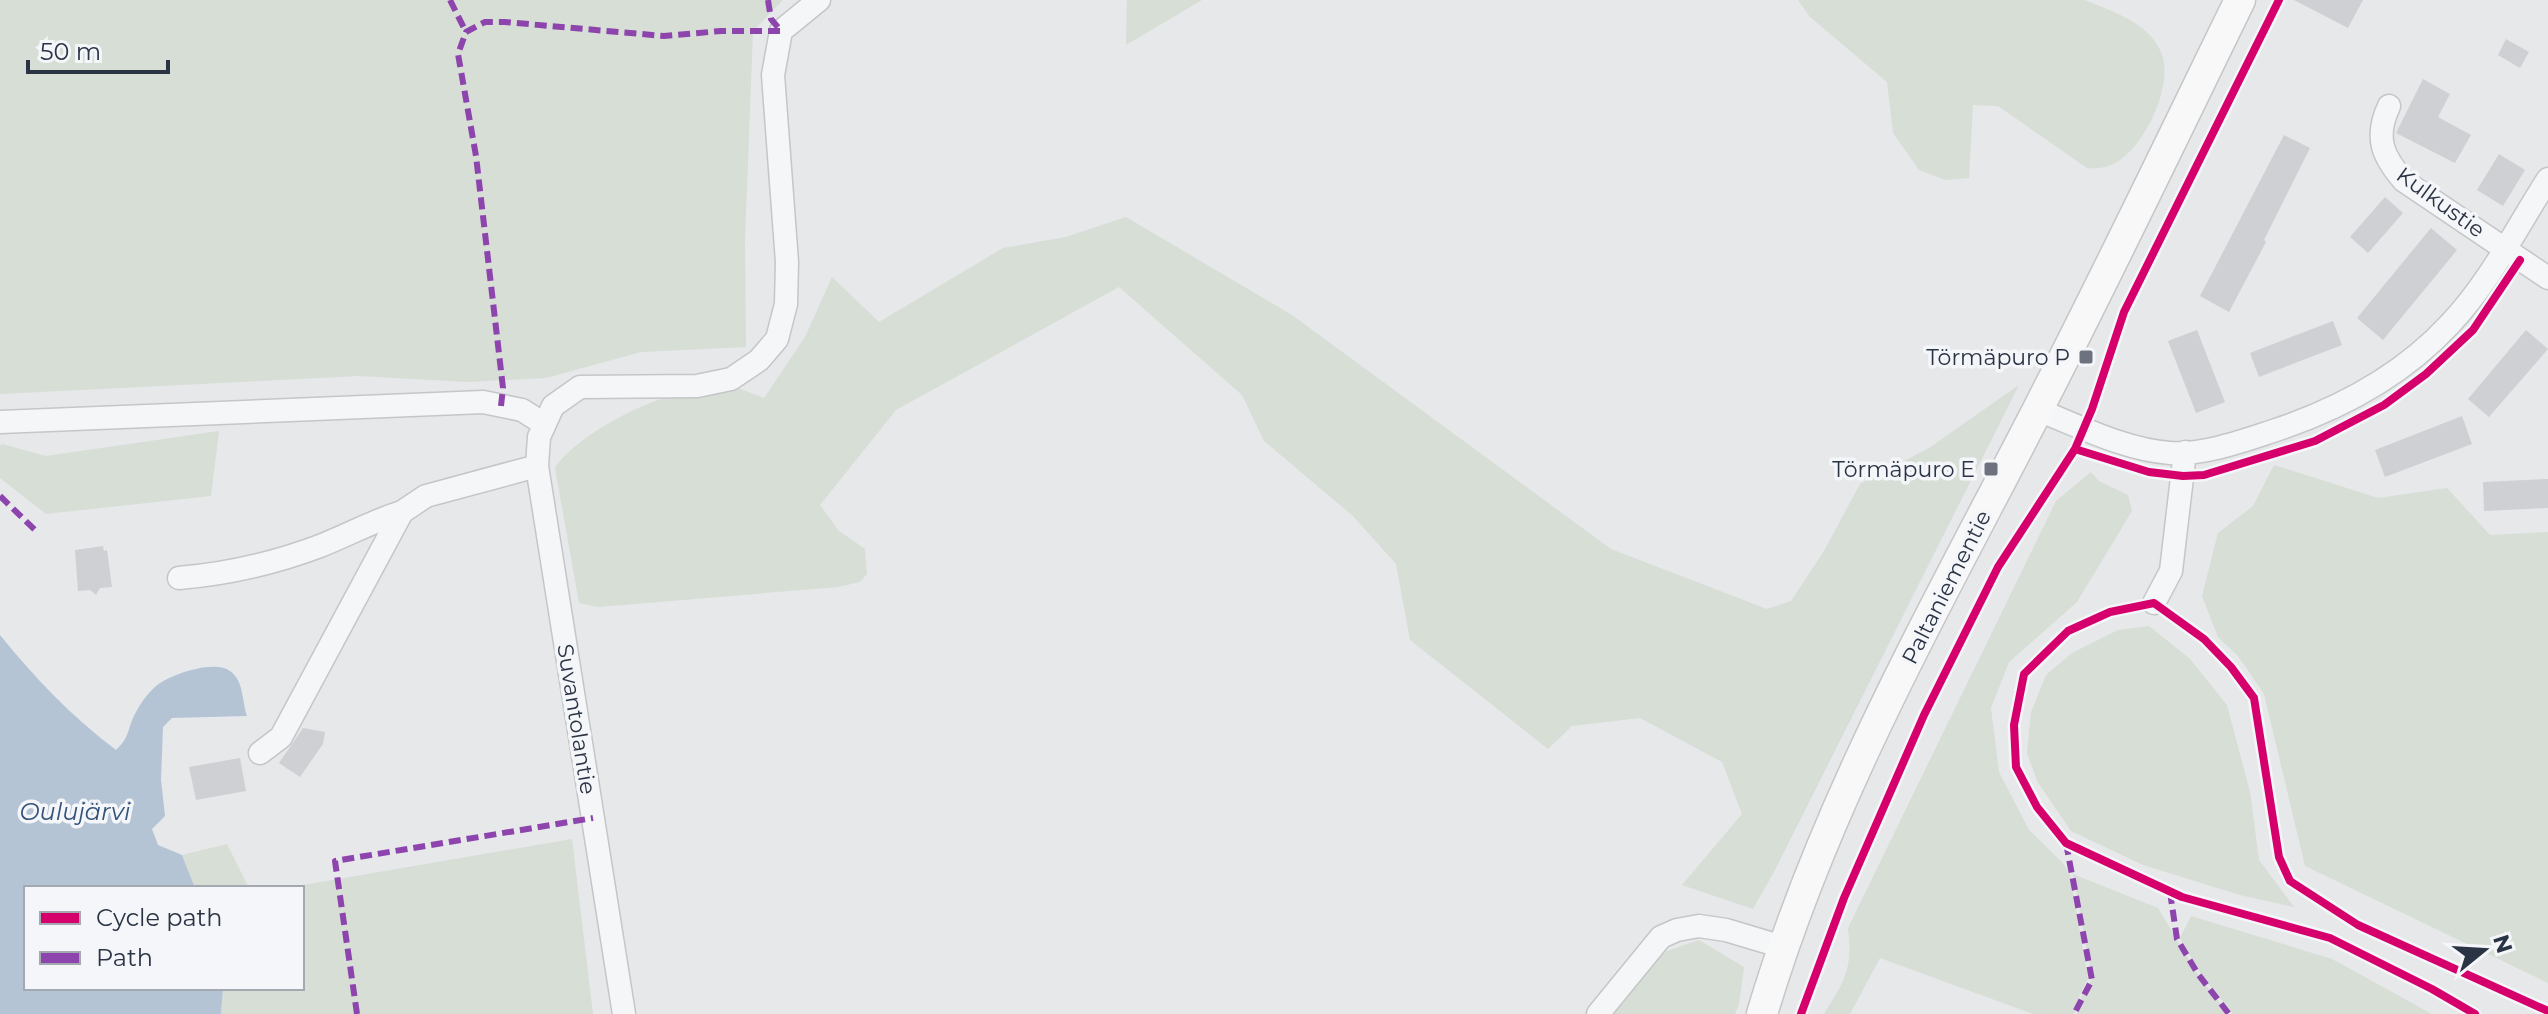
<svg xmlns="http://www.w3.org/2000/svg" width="2548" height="1014" font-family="Montserrat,sans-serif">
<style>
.green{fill:#d6ded6}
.water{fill:#b4c4d5}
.building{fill:#ced0d3}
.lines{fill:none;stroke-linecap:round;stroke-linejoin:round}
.street-casing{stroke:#c4c6c8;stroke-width:25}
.secondary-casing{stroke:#c4c6c8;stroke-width:33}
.street{stroke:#f5f6f7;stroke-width:22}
.secondary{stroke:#f8f8f8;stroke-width:30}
.quiet{stroke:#8e44ad;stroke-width:6;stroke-dasharray:12 6;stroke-linecap:butt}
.cycleway-casing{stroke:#f4f6f9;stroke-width:13}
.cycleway{stroke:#d6006c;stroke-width:8}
.poi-dot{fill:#6c737f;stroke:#f4f6f9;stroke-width:3}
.labels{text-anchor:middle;stroke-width:7;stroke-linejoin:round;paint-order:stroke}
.street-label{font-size:22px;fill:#2b3445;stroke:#f4f6f9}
.poi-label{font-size:22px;fill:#2b3445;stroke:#f4f6f9;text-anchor:end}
.water-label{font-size:24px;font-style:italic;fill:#34527a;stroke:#f4f6f9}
</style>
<rect width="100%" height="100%" fill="#e6e8ea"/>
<path class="green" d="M 0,0 L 783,0 L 753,31 L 745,239 L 746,347 L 641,352 L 546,378 L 468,382 L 358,376 L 0,394 Z
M 1127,0 L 1202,0 L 1126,45 Z
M 1798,0 L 2085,0 C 2113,12 2148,22 2161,52 C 2175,83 2145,146 2117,162 C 2107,168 2098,169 2087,168 L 1998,106 L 1973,105 L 1969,178 L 1946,180 L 1919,170 L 1893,133 L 1887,82 L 1810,17 Z
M 1126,217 L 1292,315 L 1611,549 L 1767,609 L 1791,601 L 1824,551 L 1860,484 L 1929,448 L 2019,385 L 1775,870 L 1753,909 L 1682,885 L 1742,814 L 1722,762 L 1640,718 L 1572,726 L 1548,749 L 1410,640 L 1396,564 L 1353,516 L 1264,441 L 1242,395 L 1119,287 L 896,410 L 820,505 L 839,531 L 865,549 L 867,574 L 860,582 L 838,587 L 598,607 L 579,603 L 555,468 C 574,438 641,402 676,395 C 697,391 717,397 738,388 L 764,398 L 805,337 L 832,277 L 879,322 L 1003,248 L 1066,237 Z
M 219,431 L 211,496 L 46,514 L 0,478 L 0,446 L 2,444 L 46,456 Z
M 2274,465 L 2378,498 L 2447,488 L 2490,535 L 2548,532 L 2548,983 L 2305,866 L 2264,694 L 2238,656 L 2218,637 L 2202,596 L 2218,533 L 2253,506 Z
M 2091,472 L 2099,481 L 2128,495 L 2132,511 L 2077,602 L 2009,662 L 1991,708 L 1999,772 L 2029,830 L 2062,862 L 2070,875 L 2088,979 L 2080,994 L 2074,1014 L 2033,1014 L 1880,958 L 1850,1014 L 1824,1014 C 1845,980 1853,969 1848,928 L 2056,501 Z
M 2149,626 L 2190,659 L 2227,705 L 2250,792 L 2259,860 L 2294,907 L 2240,895 L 2143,865 L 2071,831 L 2037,781 L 2027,753 L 2031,712 L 2046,675 L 2072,653 L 2118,630 Z
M 572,839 L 593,1014 L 221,1014 L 223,988 L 302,988 L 302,888 L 286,888 Z
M 227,844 L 249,888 L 195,888 L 182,855 Z
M 2073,874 L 2158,908 L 2200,978 L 2229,1014 L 2077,1014 L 2082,995 L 2092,979 Z
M 2191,916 L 2332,959 L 2432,1014 L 2233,1014 L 2202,976 L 2180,938 Z
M 1699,940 L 1744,967 L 1739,1004 L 1735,1014 L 1611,1014 L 1661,953 Z"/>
<path class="water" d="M 0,635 C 34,677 72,717 116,750 C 131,736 127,728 136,712 C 140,704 148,693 155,687 C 168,675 214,659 230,671 C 244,681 242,701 247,716 L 172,718 L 163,727 L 161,780 L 165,816 L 152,829 L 158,845 L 182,855 L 195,888 L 26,888 L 26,988 L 223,988 L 221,1014 L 0,1014 Z"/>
<path class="building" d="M 2294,0 L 2363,0 L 2348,28 Z
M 2506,39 L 2529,52 L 2520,68 L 2498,55 Z
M 2423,79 L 2450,94 L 2438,117 L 2471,135 L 2455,163 L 2396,133 Z
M 2284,135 L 2310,148 L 2264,240 L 2266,242 L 2229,312 L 2200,296 Z
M 2499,154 L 2525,170 L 2503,206 L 2477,190 Z
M 2385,197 L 2403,213 L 2368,253 L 2350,237 Z
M 2431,228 L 2457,250 L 2383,340 L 2357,318 Z
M 2333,321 L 2342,345 L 2259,377 L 2250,353 Z
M 2197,330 L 2225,402 L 2196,413 L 2168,341 Z
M 2526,330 L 2548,349 L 2489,417 L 2468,399 Z
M 2462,416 L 2472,444 L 2385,477 L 2375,450 Z
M 2548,479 L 2548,508 L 2484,511 L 2483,482 Z
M 103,546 L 104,551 L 107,550 L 112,587 L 100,588 L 96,595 L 90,590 L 78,591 L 75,550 Z
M 303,728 L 325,732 L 323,744 L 300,777 L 279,763 Z
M 240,758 L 246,791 L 196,800 L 189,767 Z"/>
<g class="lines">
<g class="street-casing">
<path id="street" d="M 2389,106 C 2374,138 2383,157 2404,181 L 2548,278
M 2038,410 C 2079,426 2125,450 2170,453 C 2203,455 2240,442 2270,432 C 2338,410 2401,377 2450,324 C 2490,282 2517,227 2548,179
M 0,422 L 483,402 L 522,410 L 544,424
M 179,578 C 227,574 275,563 320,546 C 348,535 373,521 402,512
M 2154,603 L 2171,571 L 2185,452
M 260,753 L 281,737 L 402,512 L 426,496 L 537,466
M 624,1014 L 537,466 L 539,437 L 553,406 L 580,387 L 697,386 L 731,379 L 759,360 L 777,339 L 786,304 L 787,262 L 773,75 L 781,31 L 819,0
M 1598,1014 L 1661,937 L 1677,930 L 1699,926 L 1726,930 L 1783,947"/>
</g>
<g class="secondary-casing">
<path id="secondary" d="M 1762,1014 C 1826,799 1935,609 2037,411 C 2107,275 2173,137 2240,0"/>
</g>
<use href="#street" class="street"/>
<use href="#secondary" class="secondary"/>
<path class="quiet" d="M 450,0 L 466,32
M 768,0 L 771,19 L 781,31
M 501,406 L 503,388 L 476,156 L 458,54 L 466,32 L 485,22 L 505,22 L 664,36 L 721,31 L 781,31
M 0,496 L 36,531
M 2066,843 L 2092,980 L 2074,1014
M 2170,892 L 2177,939 L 2198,974 L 2229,1014
M 357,1014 L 335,861 L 593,818"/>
<g class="cycleway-casing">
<path id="cycleway" d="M 2075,449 L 2149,472 L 2183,476 L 2204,475 L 2315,441 L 2384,405 L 2426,374 L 2473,330 L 2520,260
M 1801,1014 L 1844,898 L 1924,715 L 1998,567 L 2075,449 L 2092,409 L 2124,312 L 2279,0
M 2475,1014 L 2432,989 L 2330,938 L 2182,897 L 2066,843 L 2037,807 L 2016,767 L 2014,725 L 2024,674 L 2068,631 L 2110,612 L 2154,603 L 2204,639 L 2231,667 L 2254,698 L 2279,857 L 2290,881 L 2358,925 L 2548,1011"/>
</g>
<use href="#cycleway" class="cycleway"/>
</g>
<g class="poi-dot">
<rect x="2078" y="349" width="16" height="16" rx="4"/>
<rect x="1983" y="461" width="16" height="16" rx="4"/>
</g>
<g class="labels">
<g class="street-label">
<text transform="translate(2441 202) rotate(36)" y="8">Kulkustie</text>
<text transform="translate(1946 587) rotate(-63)" y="8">Paltaniementie</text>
<text transform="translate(577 719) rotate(81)" y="8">Suvantolantie</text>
</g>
<g class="poi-label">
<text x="2070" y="365">Törmäpuro P</text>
<text x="1975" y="477">Törmäpuro E</text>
</g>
<g class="water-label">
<text x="75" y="820">Oulujärvi</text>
</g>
</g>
<rect x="24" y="886" width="280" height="104" fill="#f4f6f9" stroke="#a4a8b1" stroke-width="2"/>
<rect x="40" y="912" width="40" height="12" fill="#d6006c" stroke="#a4a8b1" stroke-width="2"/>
<text x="96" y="926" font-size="24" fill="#2b3445">Cycle path</text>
<rect x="40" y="952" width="40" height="12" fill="#8e44ad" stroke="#a4a8b1" stroke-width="2"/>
<text x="96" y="966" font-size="24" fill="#2b3445">Path</text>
<g transform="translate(2484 950) rotate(72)" stroke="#f4f6f9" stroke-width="6" paint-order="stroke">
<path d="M0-6L14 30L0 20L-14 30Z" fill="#2b3445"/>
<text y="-12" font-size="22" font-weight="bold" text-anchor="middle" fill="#2b3445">N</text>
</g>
<path d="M28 60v12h140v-12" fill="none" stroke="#2b3445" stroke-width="4"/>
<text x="40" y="60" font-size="24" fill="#2b3445" stroke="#f4f6f9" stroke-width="6" paint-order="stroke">50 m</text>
</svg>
